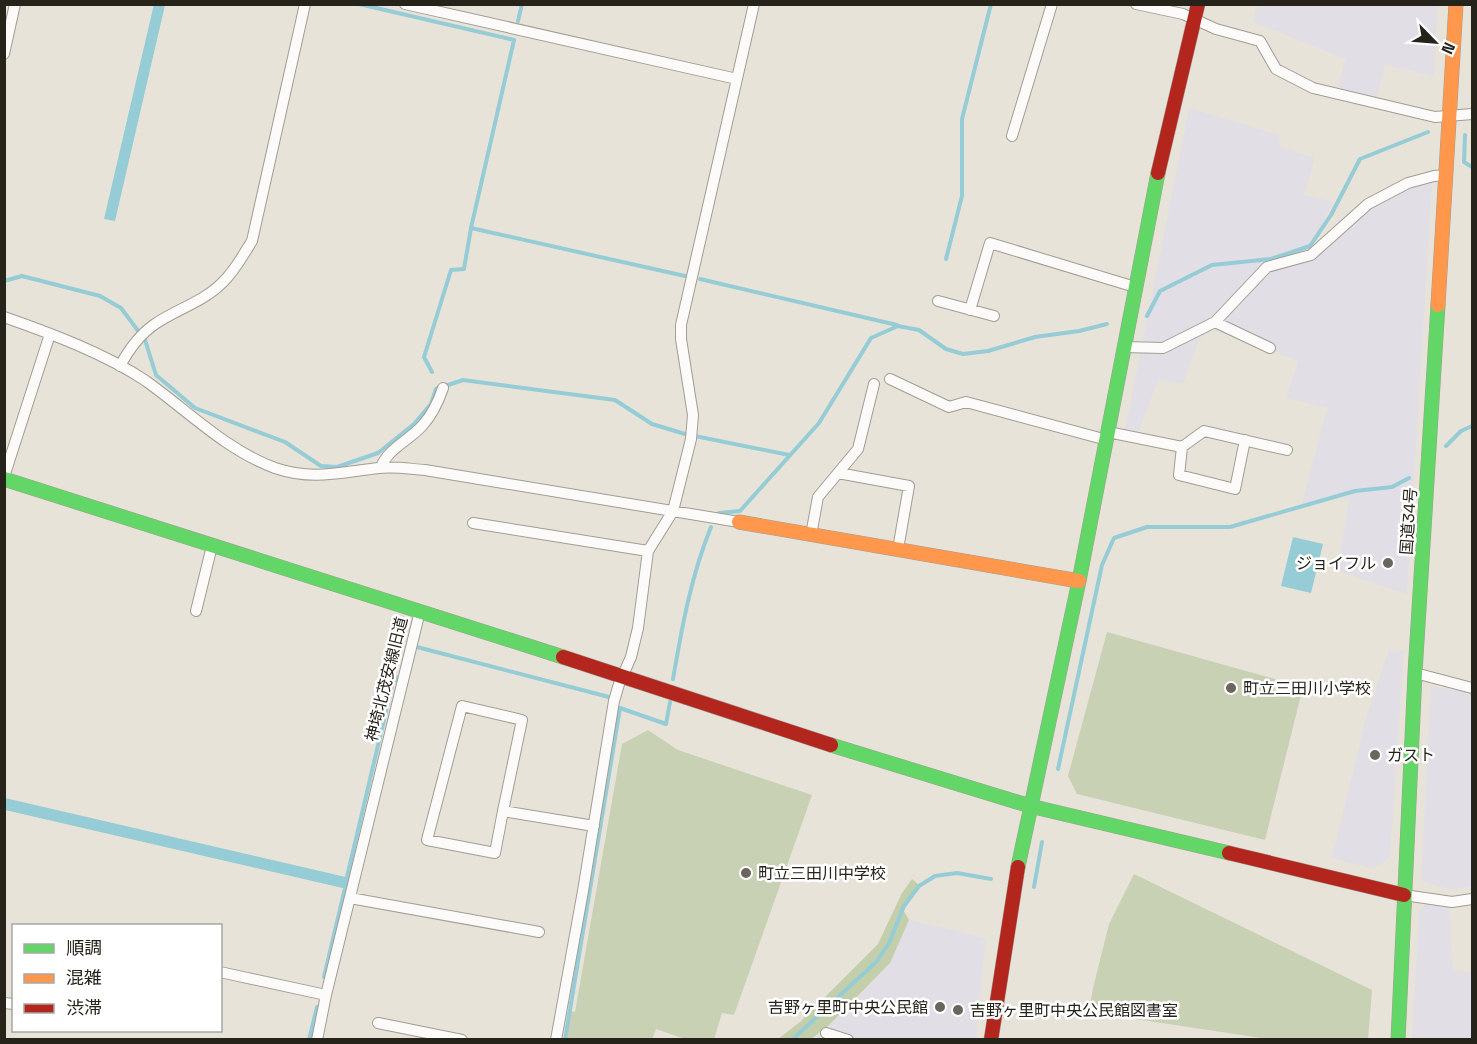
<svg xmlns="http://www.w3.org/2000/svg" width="1477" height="1044" font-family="'Space Grotesk','Noto Sans JP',sans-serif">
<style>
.commercial{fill:#e2dee5}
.green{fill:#c8d1b4}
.forest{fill:#c2cfaa}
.water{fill:#95ccd6}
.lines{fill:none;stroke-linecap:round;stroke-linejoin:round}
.stream{stroke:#95ccd6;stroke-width:4}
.street-casing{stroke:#a19d95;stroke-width:12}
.fast-casing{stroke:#a19d95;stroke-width:15}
.slow-casing{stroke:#a19d95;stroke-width:15}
.jam-casing{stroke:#a19d95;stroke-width:15}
.street{stroke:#fcfbf9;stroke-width:10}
.fast{stroke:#63d668;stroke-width:14}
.slow{stroke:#ff974d;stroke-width:14}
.jam{stroke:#b3261e;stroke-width:14}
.poi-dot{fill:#6a665d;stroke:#fff;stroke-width:2}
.labels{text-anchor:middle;stroke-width:5;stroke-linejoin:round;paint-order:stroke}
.street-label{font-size:16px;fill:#26231b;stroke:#fff}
.poi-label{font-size:16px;fill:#26231b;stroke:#fff;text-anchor:start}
</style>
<rect width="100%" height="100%" fill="#e8e3d8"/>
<path class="commercial" d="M 1257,5 L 1438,5 L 1434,76 L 1385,65 L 1376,101 L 1336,90 L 1346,59 L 1253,22 Z
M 1189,108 L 1280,135 L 1279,146 L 1315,158 L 1304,195 L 1333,202 L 1310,250 L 1363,202 L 1433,170 L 1407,594 L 1337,571 L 1349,500 L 1340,497 L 1301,509 L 1327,408 L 1286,398 L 1298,361 L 1213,330 L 1199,339 L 1183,384 L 1158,380 L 1139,431 L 1125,429 Z
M 1389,650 L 1404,651 L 1390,857 L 1374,869 L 1332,858 L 1364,725 Z
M 1431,686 L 1472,693 L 1472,887 L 1448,889 L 1421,881 Z
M 1426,903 L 1449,906 L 1453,971 L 1472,972 L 1472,1039 L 1412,1040 L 1419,911 Z
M 909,920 L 986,938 L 976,1039 L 811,1040 L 828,1026 L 890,963 Z"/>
<path class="green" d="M 1107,632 L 1303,687 L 1265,840 L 1077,794 L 1068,776 Z
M 648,730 L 678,750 L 812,795 L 734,1015 L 722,1013 L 714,1039 L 685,1039 L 656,1029 L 652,1039 L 566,1039 L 571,1011 L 575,1012 L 622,744 Z
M 1134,874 L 1372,990 L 1368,1039 L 1268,1039 L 1089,1012 L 1093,988 L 1109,924 Z"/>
<path class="forest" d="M 912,879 L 918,884 L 902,908 L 909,920 L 890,963 L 828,1026 L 811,1039 L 777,1040 L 800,1022 L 878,944 L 902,893 Z"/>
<path class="water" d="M 154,4 L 165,5 L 115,221 L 104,219 Z
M 1293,537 L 1323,544 L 1311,593 L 1281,586 Z
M 5,798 L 350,878 L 347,889 L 5,810 Z"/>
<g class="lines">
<path class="stream" d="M 359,4 L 514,40 L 471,228 L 685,276
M 518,21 L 522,4
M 1465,135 L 1464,162 L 1472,167
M 946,259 L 962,196 L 962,119 L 991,4
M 700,279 L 897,325
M 4,281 L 22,276 L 100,296 L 121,308 L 145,340 L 156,375 L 195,408 L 285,442 L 321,466 L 337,467 L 378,453 L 414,424 L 431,404 L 436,389 L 463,380 L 615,400 L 652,424 L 685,434 L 789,455
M 1147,316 L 1160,291 L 1212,265 L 1271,259 L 1310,246 L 1331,215 L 1360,159 L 1428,132
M 432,372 L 424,357 L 451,270 L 464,269 L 471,228
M 1446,446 L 1461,431 L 1472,426
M 719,513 L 740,511 L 819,423 L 871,338 L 898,326 L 919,330 L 946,349 L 963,354 L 988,351 L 1035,337 L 1079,331 L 1107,324
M 413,646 L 609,697
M 673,679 C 682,627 691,576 711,527
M 1058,769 L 1102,565 L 1114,538 L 1147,527 L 1230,527 L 1355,491 L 1392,487 L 1409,478
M 346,881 L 393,682 L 400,676
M 1034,887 L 1042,842
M 324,977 L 346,884
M 309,1040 L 317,1007
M 565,1040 L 620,708 L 666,724 L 670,702
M 792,1040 L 877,961 L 889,943 L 904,906 L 919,886 L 935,876 L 957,873 L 991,879"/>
<g class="street-casing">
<path id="street" d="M 405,4 L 737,79
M 1136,4 L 1183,14 L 1216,29 L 1260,41 L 1276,69 L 1313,88 L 1435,117 L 1472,114
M 4,54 L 15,4
M 1012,136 L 1052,4
M 938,301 L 994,316
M 970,310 L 990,243 L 1135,287
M 4,317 C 50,333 106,354 146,381 C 188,411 226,450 275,468 C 313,481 341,472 379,468 C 394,466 410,469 425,470 L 739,522
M 1215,322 L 1267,267 L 1311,255 L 1368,204 L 1408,183 L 1434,176 L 1446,175
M 1124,347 L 1163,348 L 1215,322 L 1270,348
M 120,366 C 129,349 139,335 155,324 C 177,309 203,302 222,283 C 235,271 243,255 252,241 L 305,4
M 890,379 L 949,407 L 966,402 L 1107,440
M 1108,432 L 1182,447 L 1204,431 L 1287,450
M 1182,447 L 1179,475 L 1235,489 L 1245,440
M 381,467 C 388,449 408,441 422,426 C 432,415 438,403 443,388
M 838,473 L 909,486 L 898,549
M 4,477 L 50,334
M 473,523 L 648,551
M 811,535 L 818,497 L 858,449 L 874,384
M 196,611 L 212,546
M 1415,673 L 1472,688
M 503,811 L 522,720 L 462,706 L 427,840 L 495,853 L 503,811 L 594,826
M 1404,895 L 1452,902 L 1472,899
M 350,898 L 539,932
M 220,972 L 326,995
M 4,1003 L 14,1004
M 378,1023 L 462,1040
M 826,1033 L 848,1040
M 317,1040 L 326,995 L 420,611
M 556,1040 L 583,891 L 614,701 L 619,684 L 631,657 L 638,628 L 648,551 L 673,511 L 691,439 L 693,415 L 681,339 L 681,325 L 754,4"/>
</g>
<g class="fast-casing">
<path id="fast" d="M 4,479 L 563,657
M 831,745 L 1030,806 L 1229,853
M 1018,867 L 1079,581 L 1158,173
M 1398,1040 L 1415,673 L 1438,305"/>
</g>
<g class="slow-casing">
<path id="slow" d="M 1438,305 L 1456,4
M 739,522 L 1079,581"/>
</g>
<g class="jam-casing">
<path id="jam" d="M 1158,173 L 1198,4
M 563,657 L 831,745
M 1229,853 L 1404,895
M 991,1040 L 1018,867"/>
</g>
<use href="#street" class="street"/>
<use href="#fast" class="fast"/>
<use href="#slow" class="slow"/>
<use href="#jam" class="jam"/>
</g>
<g class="poi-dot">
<circle cx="1388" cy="563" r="6"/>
<circle cx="1231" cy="688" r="6"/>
<circle cx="1375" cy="755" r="6"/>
<circle cx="746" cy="873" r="6"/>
<circle cx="940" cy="1007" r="6"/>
<circle cx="958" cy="1010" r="6"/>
</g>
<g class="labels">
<g class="street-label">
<text transform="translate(1408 521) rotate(-86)" y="6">国道34号</text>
<text transform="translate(386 679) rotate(-76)" y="6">神埼北茂安線旧道</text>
</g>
<g class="poi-label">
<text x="1376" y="569" text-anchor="end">ジョイフル</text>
<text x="1243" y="694">町立三田川小学校</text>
<text x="1387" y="761">ガスト</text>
<text x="758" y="879">町立三田川中学校</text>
<text x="928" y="1013" text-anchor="end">吉野ヶ里町中央公民館</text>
<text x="970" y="1016">吉野ヶ里町中央公民館図書室</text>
</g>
</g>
<rect width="1477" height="1044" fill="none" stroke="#26231b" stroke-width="12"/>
<rect x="12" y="924" width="210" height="108" fill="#ffffff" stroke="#a8a7a4" stroke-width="1.5"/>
<rect x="24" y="944" width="30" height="9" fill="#63d668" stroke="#a8a7a4" stroke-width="1.5"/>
<text x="66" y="954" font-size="18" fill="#26231b">順調</text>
<rect x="24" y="974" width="30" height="9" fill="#ff974d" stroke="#a8a7a4" stroke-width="1.5"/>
<text x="66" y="984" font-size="18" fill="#26231b">混雑</text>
<rect x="24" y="1004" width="30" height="9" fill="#b3261e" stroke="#a8a7a4" stroke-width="1.5"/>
<text x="66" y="1014" font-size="18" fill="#26231b">渋滞</text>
<g transform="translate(1435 42) rotate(115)" stroke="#ffffff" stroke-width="4.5" paint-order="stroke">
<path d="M0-4.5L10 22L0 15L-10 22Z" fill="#26231b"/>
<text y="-9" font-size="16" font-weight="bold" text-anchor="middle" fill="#26231b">N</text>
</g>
</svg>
